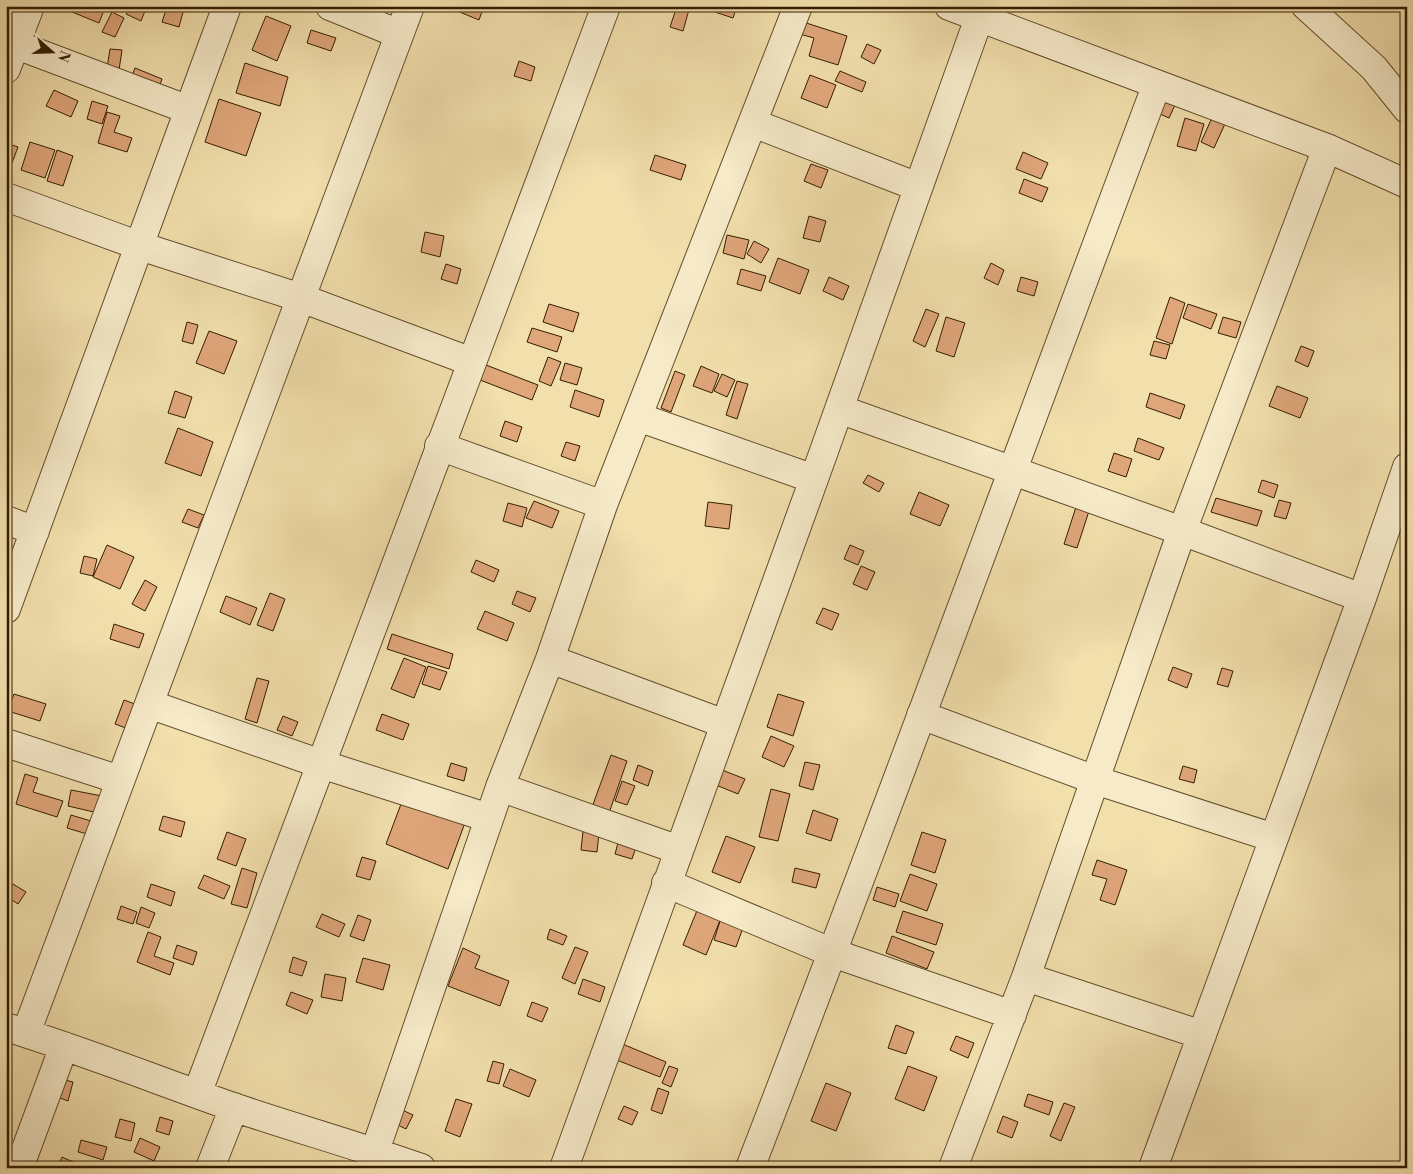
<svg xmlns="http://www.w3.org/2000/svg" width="1413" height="1174" font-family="'Libre Bodoni',serif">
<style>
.building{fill:#dfa67a;stroke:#341d00}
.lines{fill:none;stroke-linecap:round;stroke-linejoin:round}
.minor-casing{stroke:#634e2b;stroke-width:30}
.minor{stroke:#f6eac9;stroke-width:28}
</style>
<rect width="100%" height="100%" fill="#f1dfac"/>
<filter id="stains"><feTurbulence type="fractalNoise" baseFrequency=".004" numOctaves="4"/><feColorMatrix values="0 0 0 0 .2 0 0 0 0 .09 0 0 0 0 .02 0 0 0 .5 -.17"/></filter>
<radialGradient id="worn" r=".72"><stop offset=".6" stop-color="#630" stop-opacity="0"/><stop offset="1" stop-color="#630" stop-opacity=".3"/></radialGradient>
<path class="building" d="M 74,6 L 96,6 L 104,10 L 99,23 L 72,12 Z
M 130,6 L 147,6 L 141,21 L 126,14 Z
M 451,6 L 484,6 L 479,20 L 450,8 Z
M 677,6 L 690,6 L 683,31 L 670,27 Z
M 711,6 L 737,6 L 733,18 L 709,10 Z
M 167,7 L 183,12 L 179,27 L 162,22 Z
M 112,12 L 124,18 L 115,37 L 102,32 Z
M 266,16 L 291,26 L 277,61 L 252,50 Z
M 800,21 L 847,36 L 838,65 L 809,56 L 814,38 L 796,33 Z
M 311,30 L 336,38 L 331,51 L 307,43 Z
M 867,44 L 881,50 L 874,64 L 861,57 Z
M 110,49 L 122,50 L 119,70 L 107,68 Z
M 519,61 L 535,67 L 531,81 L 514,76 Z
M 245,63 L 288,77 L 280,106 L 236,93 Z
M 135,68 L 162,79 L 156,95 L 129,84 Z
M 840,71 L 866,82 L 862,92 L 835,81 Z
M 810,75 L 836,85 L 827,108 L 801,98 Z
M 54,90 L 78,101 L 71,117 L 46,106 Z
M 1157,97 L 1175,105 L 1169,118 L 1151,110 Z
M 219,99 L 261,113 L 246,156 L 205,142 Z
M 92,101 L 108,106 L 102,124 L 87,119 Z
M 1216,109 L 1229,115 L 1214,148 L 1201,142 Z
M 107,112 L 120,116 L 114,132 L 132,138 L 127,152 L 98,143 Z
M 1185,118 L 1204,124 L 1196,151 L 1177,146 Z
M 30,142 L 55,150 L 45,178 L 21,170 Z
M 6,143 L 18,147 L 9,171 L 6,170 Z
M 57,150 L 73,156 L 63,186 L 47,181 Z
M 1023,152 L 1048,163 L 1041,179 L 1016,169 Z
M 655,155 L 686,165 L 681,180 L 650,170 Z
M 811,164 L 828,170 L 821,188 L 804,181 Z
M 1024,179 L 1048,188 L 1042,202 L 1019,193 Z
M 809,216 L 826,221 L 820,242 L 803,238 Z
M 425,232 L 444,236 L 440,257 L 421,252 Z
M 727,235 L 749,240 L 744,259 L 723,253 Z
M 754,241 L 769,249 L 761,263 L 747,254 Z
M 778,258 L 809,270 L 800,294 L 769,282 Z
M 991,263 L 1004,270 L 998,285 L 984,278 Z
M 446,264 L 461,269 L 457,284 L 441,279 Z
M 741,269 L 766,276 L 761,291 L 737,284 Z
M 829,277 L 849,286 L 843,300 L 823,291 Z
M 1021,277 L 1038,282 L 1034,296 L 1017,291 Z
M 1170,297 L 1185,303 L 1172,344 L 1156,338 Z
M 549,304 L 579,313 L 573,332 L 543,322 Z
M 1188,304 L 1217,314 L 1211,329 L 1183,318 Z
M 926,309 L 939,314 L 925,347 L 913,341 Z
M 946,317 L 965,323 L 954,357 L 936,351 Z
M 1223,317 L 1241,322 L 1236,338 L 1218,333 Z
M 187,322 L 198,325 L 193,344 L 182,341 Z
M 532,328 L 562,337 L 557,352 L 527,342 Z
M 209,331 L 237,341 L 224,374 L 196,363 Z
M 1154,341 L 1170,345 L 1166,359 L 1150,355 Z
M 1301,346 L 1314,351 L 1308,367 L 1295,361 Z
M 548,357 L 561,362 L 551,386 L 539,381 Z
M 565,363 L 582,368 L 577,385 L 560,380 Z
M 486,365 L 538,385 L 532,400 L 480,380 Z
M 701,366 L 719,374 L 712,393 L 693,386 Z
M 675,371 L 685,375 L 671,412 L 661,408 Z
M 722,374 L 735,380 L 727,397 L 714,391 Z
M 737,381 L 748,384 L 737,419 L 726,415 Z
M 1277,386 L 1308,398 L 1300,418 L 1269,406 Z
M 575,390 L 604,400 L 599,417 L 570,407 Z
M 175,391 L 192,397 L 185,418 L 168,413 Z
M 1150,393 L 1185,405 L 1180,419 L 1146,407 Z
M 505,421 L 522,427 L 517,442 L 500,436 Z
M 178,428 L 213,442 L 201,476 L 165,463 Z
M 1138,438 L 1164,448 L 1159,460 L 1134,451 Z
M 566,442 L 580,446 L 575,461 L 561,456 Z
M 1114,453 L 1132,459 L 1126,477 L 1108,471 Z
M 868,475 L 884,483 L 879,492 L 863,483 Z
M 1262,480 L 1278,485 L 1274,498 L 1258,492 Z
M 919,492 L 949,505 L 940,526 L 910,514 Z
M 1216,498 L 1262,511 L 1257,526 L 1211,512 Z
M 1279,500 L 1291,503 L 1286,519 L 1274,516 Z
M 534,501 L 559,511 L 552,528 L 526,518 Z
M 708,502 L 732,505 L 729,529 L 705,526 Z
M 508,503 L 527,508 L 522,527 L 503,521 Z
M 1076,507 L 1089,511 L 1077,548 L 1064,544 Z
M 188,509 L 204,515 L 198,528 L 182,522 Z
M 107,545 L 134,557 L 120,589 L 93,577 Z
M 850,545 L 864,551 L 858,565 L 844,559 Z
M 84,556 L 97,559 L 93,576 L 80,573 Z
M 476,560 L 499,570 L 494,582 L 471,572 Z
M 861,566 L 875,572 L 867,590 L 853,584 Z
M 145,580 L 157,587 L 145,611 L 132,604 Z
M 517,591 L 536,598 L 530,612 L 512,604 Z
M 270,593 L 285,599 L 273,631 L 257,625 Z
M 226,596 L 257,608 L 250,625 L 220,612 Z
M 823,608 L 839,614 L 832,630 L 816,623 Z
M 485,611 L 514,623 L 507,641 L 477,629 Z
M 114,624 L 144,634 L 139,648 L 110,639 Z
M 392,634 L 453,654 L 449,669 L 387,649 Z
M 404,658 L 426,667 L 414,698 L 391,689 Z
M 428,666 L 447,672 L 440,690 L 422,684 Z
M 1173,667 L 1192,674 L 1187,688 L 1168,680 Z
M 1222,668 L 1233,671 L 1228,687 L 1217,684 Z
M 257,678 L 269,681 L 257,723 L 245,719 Z
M 14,694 L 46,704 L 40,721 L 8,711 Z
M 778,694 L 804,702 L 793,736 L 767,727 Z
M 124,700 L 140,706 L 131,730 L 115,724 Z
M 382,714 L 409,724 L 403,740 L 376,730 Z
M 283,716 L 298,722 L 292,736 L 277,730 Z
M 771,736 L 794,746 L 784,767 L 762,757 Z
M 611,755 L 627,761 L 608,816 L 591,810 Z
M 805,762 L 820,765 L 813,790 L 799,786 Z
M 451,763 L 467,768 L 464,781 L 447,776 Z
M 638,765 L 653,771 L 648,786 L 633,780 Z
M 1183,766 L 1197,770 L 1194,783 L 1179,779 Z
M 722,770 L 745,779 L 738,794 L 716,785 Z
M 25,774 L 38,778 L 33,792 L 63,801 L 57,817 L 16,804 Z
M 622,781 L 635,786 L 627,805 L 615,801 Z
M 771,789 L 790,794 L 778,841 L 759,837 Z
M 71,790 L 102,796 L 98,813 L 68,806 Z
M 404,796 L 466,820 L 448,869 L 386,844 Z
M 813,810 L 838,819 L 831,841 L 806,833 Z
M 71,815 L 91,821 L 87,834 L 67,828 Z
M 163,816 L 185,822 L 181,837 L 159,830 Z
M 583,831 L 599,833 L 597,852 L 581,850 Z
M 227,832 L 246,839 L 236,866 L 217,859 Z
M 922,832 L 946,840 L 935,873 L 911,865 Z
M 726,836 L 755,847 L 740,883 L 712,872 Z
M 619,839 L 637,844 L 632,859 L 615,854 Z
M 362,857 L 376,861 L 370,880 L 356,876 Z
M 1097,860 L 1127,870 L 1115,905 L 1100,900 L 1107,879 L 1092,875 Z
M 242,868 L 257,873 L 247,908 L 231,904 Z
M 795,868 L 820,874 L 816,888 L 792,882 Z
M 910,874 L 937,884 L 927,911 L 900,901 Z
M 204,875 L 230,886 L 224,899 L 198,888 Z
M 13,884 L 26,892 L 18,904 L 6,896 Z
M 151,884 L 175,892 L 171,906 L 147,897 Z
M 877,887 L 899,894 L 895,907 L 873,900 Z
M 121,906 L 137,912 L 133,924 L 117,919 Z
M 141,907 L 155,913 L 149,928 L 136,923 Z
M 698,908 L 721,918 L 706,955 L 683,945 Z
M 903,911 L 943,924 L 936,945 L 896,932 Z
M 322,914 L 345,924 L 339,937 L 316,927 Z
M 358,915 L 371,920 L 364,941 L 350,936 Z
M 721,918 L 744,925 L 736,947 L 714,940 Z
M 550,929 L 567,936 L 563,945 L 547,939 Z
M 148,932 L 161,937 L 154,956 L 174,963 L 170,975 L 137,962 Z
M 892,936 L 934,952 L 927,969 L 886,953 Z
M 177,945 L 197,952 L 193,965 L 173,958 Z
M 575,947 L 588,952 L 575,984 L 562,978 Z
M 463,948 L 480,956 L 475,968 L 509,981 L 500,1006 L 448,986 Z
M 293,957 L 307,962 L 302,976 L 289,972 Z
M 363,958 L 390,965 L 383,990 L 356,982 Z
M 325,974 L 346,978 L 342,1001 L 321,997 Z
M 583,979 L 605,987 L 600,1002 L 578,994 Z
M 291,992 L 313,1000 L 307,1014 L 286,1005 Z
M 532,1002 L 548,1008 L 542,1022 L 527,1016 Z
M 896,1025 L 914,1032 L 906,1054 L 888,1048 Z
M 956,1036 L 974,1043 L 968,1058 L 950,1050 Z
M 615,1041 L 666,1062 L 660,1077 L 609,1057 Z
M 493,1061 L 504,1064 L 499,1084 L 487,1081 Z
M 669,1066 L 678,1069 L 671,1087 L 662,1083 Z
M 908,1066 L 937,1077 L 924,1111 L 895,1099 Z
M 510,1069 L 536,1080 L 529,1097 L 503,1086 Z
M 61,1079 L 73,1082 L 68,1101 L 55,1096 Z
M 826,1083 L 851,1093 L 836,1131 L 811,1121 Z
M 658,1088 L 669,1092 L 662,1114 L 651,1110 Z
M 1028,1094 L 1053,1102 L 1049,1115 L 1024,1106 Z
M 456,1099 L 472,1104 L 460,1137 L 445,1131 Z
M 1064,1103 L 1075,1107 L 1061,1141 L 1050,1136 Z
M 624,1106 L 638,1112 L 632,1125 L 618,1119 Z
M 398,1108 L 413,1115 L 406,1129 L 390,1121 Z
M 1003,1116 L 1018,1122 L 1012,1138 L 997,1132 Z
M 160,1117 L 173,1121 L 169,1135 L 156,1131 Z
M 120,1119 L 135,1123 L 131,1141 L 115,1137 Z
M 140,1138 L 160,1147 L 154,1161 L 134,1152 Z
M 81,1140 L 107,1147 L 103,1160 L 78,1152 Z
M 62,1157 L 87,1168 L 57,1168 Z"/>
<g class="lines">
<g class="minor-casing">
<path id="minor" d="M 330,6 L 399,34
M 949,6 L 1327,148 L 1407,184
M 1306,6 L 1374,68 L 1407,109
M 6,41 L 189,110
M 6,69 L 30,6
M 753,123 L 918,187
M 6,197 L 140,246 L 301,298 L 472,362
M 839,409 L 1182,531 L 1362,598
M 638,417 L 814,479
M 439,446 L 603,505
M 6,520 L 35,531
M 6,609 L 227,6
M 550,659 L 725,724
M 149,704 L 321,764 L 489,818
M 921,715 L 1095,780 L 1274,838
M 6,743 L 120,780
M 500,787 L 679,850
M 666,883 L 833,953 L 1012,1015
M 1026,977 L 1202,1035
M 6,1027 C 83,1051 157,1080 233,1107 C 295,1128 359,1146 421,1168
M 26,1033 L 410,6
M 197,1094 L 606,6
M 19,1168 L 64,1046
M 210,1168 L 234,1107
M 376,1168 L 375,1151 L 500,787 L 550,659 L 603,505 L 798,6
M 564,1168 L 814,479 L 979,18
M 750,1168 C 889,808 1021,445 1157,84
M 953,1168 L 1026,977 L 1182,531 L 1327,148
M 1153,1168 L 1362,598 L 1407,467"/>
</g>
<use href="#minor" class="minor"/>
</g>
<rect width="1413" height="1174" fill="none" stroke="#f1dfac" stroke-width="25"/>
<rect x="8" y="8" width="1398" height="1159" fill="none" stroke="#341d00" stroke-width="2.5"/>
<rect x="12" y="12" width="1388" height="1149" fill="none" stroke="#341d00"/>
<g transform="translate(52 52) rotate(110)" stroke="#f6eac9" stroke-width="4" paint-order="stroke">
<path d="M0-4L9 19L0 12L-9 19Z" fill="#341d00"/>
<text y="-8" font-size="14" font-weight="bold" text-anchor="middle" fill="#341d00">N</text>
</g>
<rect width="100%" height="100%" filter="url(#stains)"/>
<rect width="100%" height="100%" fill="url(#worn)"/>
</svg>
